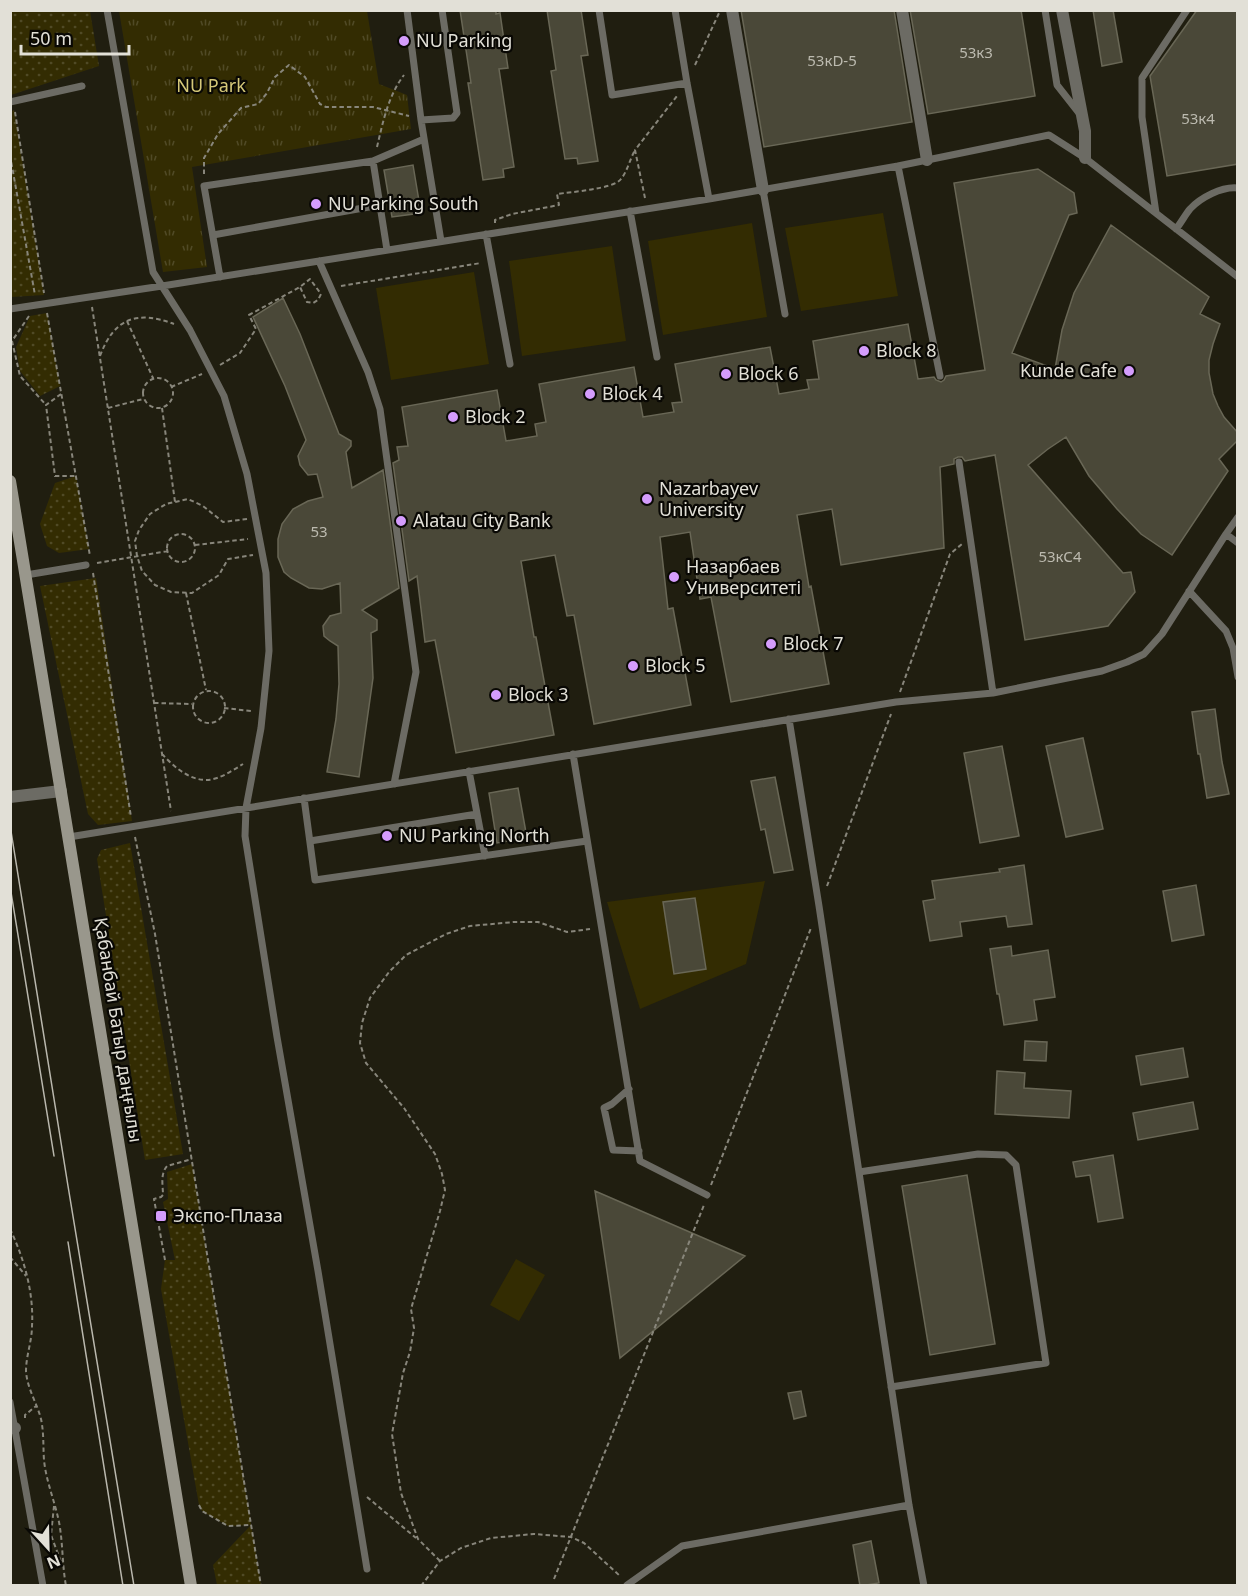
<svg xmlns="http://www.w3.org/2000/svg" width="1248" height="1596" font-family="'Noto Sans',sans-serif">
<style>
.grass{fill:url(#grass-dots)}
.park{fill:url(#park-tufts)}
.garden{fill:#332c02}
.building{fill:#4a4838;stroke:#696756;stroke-width:1.5}
.lines{fill:none;stroke-linecap:round;stroke-linejoin:round}
.path{stroke:#88867b;stroke-width:2;stroke-dasharray:4.5 3;stroke-linecap:butt}
.service{stroke:#6c6b64;stroke-width:7}
.minor{stroke:#6c6b64;stroke-width:12}
.tertiary{stroke:#6c6b64;stroke-width:12}
.secondary{stroke:#99978c;stroke-width:12}
.tram{stroke:#bab8ae;stroke-width:1.5}
.poi-dot{fill:#d49cfc;stroke:#090804;stroke-width:2}
.labels{text-anchor:middle;stroke-width:4.5;stroke-linejoin:round;paint-order:stroke}
.number-label{font-size:15px;fill:#bcbaaf}
.poi-label{font-size:18px;fill:#e2e0d7;stroke:#090804;text-anchor:start}
.park-label{font-size:18px;fill:#d5c879;stroke:#090804}
.street-label{font-size:18px;fill:#e2e0d7;stroke:#090804}
</style>
<defs>
<pattern id="grass-dots" width="8" height="8" patternUnits="userSpaceOnUse" patternTransform="scale(1.5)"><rect width="8" height="8" fill="#332c02"/><path d="M2 2h.1M6 6h.1" fill="none" stroke="#504a26" stroke-width="1.8" stroke-linecap="round"/></pattern>
<pattern id="park-tufts" width="24" height="20" patternUnits="userSpaceOnUse" patternTransform="scale(1.5)"><rect width="24" height="20" fill="#332c02"/><path d="M3 7l-1-3M5 7V3M7 7l1-3M15 17l-1-3M17 17v-4M19 17l1-3" fill="none" stroke="#504a26"/></pattern>
</defs>
<rect width="100%" height="100%" fill="#201e10"/>
<path class="grass" d="M 10,11 L 90,11 L 99,66 L 11,95 Z
M 14,110 L 44,295 L 11,297 L 10,112 Z
M 47,313 L 60,386 L 40,396 L 20,371 L 16,347 L 30,316 Z
M 76,476 L 89,549 L 59,553 L 47,546 L 40,524 L 55,483 Z
M 96,578 L 132,821 L 98,825 L 88,814 L 40,586 Z
M 130,843 L 183,1154 L 145,1160 L 97,859 L 101,850 Z
M 192,1164 L 261,1585 L 217,1585 L 213,1565 L 251,1525 L 228,1526 L 202,1511 L 199,1505 L 161,1289 L 165,1260 L 175,1260 L 163,1202 L 168,1199 L 167,1172 Z"/>
<path class="park" d="M 119,11 L 367,11 L 379,84 L 407,95 L 411,129 L 192,167 L 207,267 L 163,272 Z"/>
<path class="garden" d="M 883,213 L 898,296 L 801,311 L 785,228 Z
M 752,223 L 767,317 L 663,335 L 648,241 Z
M 612,246 L 626,341 L 522,356 L 509,261 Z
M 474,272 L 489,364 L 391,380 L 376,288 Z
M 765,881 L 746,964 L 640,1009 L 607,902 Z
M 516,1259 L 545,1275 L 519,1321 L 490,1305 Z"/>
<path class="building" d="M 460,10 L 496,10 L 496,14 L 500,13 L 508,68 L 499,69 L 514,167 L 503,169 L 504,177 L 483,180 L 468,83 L 471,83 Z
M 547,10 L 581,10 L 588,55 L 581,56 L 598,161 L 578,164 L 577,158 L 565,159 L 551,71 L 556,70 Z
M 741,10 L 894,10 L 912,122 L 764,147 Z
M 910,10 L 1021,10 L 1035,96 L 928,114 Z
M 1093,10 L 1113,10 L 1122,62 L 1102,66 Z
M 1197,10 L 1238,10 L 1238,164 L 1167,176 L 1150,76 Z
M 413,165 L 421,213 L 392,217 L 384,170 Z
M 1038,169 L 1074,193 L 1077,213 L 1069,215 L 1012,353 L 1055,369 L 1062,330 L 1074,293 L 1111,225 L 1209,297 L 1200,314 L 1220,324 L 1213,344 L 1209,360 L 1209,373 L 1213,394 L 1218,406 L 1224,417 L 1238,433 L 1238,440 L 1219,459 L 1228,471 L 1172,555 L 1141,534 L 1117,509 L 1089,476 L 1066,437 L 1048,449 L 1028,465 L 1123,573 L 1131,572 L 1135,592 L 1108,626 L 1025,640 L 995,455 L 965,461 L 962,457 L 958,457 L 954,459 L 954,464 L 940,467 L 944,548 L 841,565 L 832,509 L 797,515 L 809,587 L 811,586 L 829,684 L 731,702 L 711,597 L 700,599 L 690,532 L 660,537 L 668,609 L 673,608 L 691,705 L 594,724 L 574,615 L 567,616 L 555,555 L 521,561 L 534,637 L 536,637 L 554,735 L 456,753 L 435,640 L 425,642 L 417,576 L 409,581 L 393,463 L 399,460 L 397,447 L 408,446 L 402,407 L 497,390 L 506,441 L 537,436 L 535,424 L 546,422 L 539,384 L 634,367 L 643,417 L 674,412 L 672,403 L 682,402 L 675,364 L 770,347 L 779,394 L 809,389 L 807,380 L 819,379 L 813,341 L 908,324 L 918,379 L 934,377 L 936,380 L 941,382 L 944,380 L 946,376 L 985,370 L 954,183 Z
M 283,298 L 300,334 L 339,434 L 351,441 L 351,446 L 346,452 L 352,488 L 383,470 L 399,588 L 362,610 L 377,620 L 377,630 L 371,633 L 373,678 L 359,777 L 327,772 L 336,719 L 339,684 L 338,646 L 330,641 L 324,636 L 323,626 L 330,616 L 341,613 L 340,583 L 322,589 L 309,588 L 291,578 L 284,572 L 278,557 L 278,539 L 282,524 L 293,509 L 308,501 L 323,497 L 317,474 L 308,475 L 300,465 L 298,456 L 306,440 L 285,386 L 253,317 Z
M 1215,709 L 1222,762 L 1229,794 L 1207,798 L 1200,754 L 1198,754 L 1192,712 Z
M 1083,738 L 1103,829 L 1066,837 L 1046,746 Z
M 1002,746 L 1019,836 L 980,843 L 964,753 Z
M 775,777 L 793,870 L 774,873 L 765,829 L 761,830 L 751,781 Z
M 518,788 L 527,838 L 497,843 L 489,793 Z
M 1024,865 L 1032,924 L 1008,927 L 1006,916 L 960,922 L 962,936 L 930,941 L 923,901 L 935,899 L 932,881 L 1000,872 L 999,869 Z
M 1196,885 L 1204,935 L 1172,941 L 1163,891 Z
M 695,898 L 706,969 L 674,974 L 663,902 Z
M 1011,946 L 1012,956 L 1048,950 L 1055,997 L 1034,1000 L 1037,1020 L 1004,1025 L 999,994 L 997,994 L 990,949 Z
M 1025,1041 L 1047,1042 L 1046,1061 L 1024,1060 Z
M 1183,1048 L 1188,1077 L 1141,1085 L 1136,1056 Z
M 997,1071 L 1025,1073 L 1024,1088 L 1071,1091 L 1069,1118 L 995,1114 Z
M 1193,1102 L 1198,1129 L 1138,1140 L 1133,1113 Z
M 1113,1155 L 1123,1218 L 1098,1222 L 1090,1175 L 1076,1177 L 1073,1162 Z
M 967,1175 L 995,1344 L 930,1355 L 902,1186 Z
M 595,1191 L 745,1256 L 620,1358 Z
M 801,1391 L 806,1416 L 794,1419 L 788,1393 Z
M 871,1541 L 879,1583 L 860,1586 L 853,1545 Z"/>
<g class="lines">
<path class="path" d="M 422,35 L 434,33
M 424,47 L 436,45
M 695,65 L 719,13
M 15,112 L 44,293
M 377,147 C 383,122 388,96 404,75
M 10,155 L 35,295
M 204,174 L 204,158 L 218,134 L 241,108 L 258,104 L 267,93 L 275,77 L 289,65 L 305,77 L 320,104 L 326,107 L 373,107 L 409,116
M 645,198 L 635,150 L 677,96
M 495,223 L 495,220 L 512,214 L 559,205 L 557,194 C 570,192 614,189 621,179 C 627,172 630,159 635,150
M 341,286 L 481,263
M 92,307 L 171,811
M 47,313 L 90,556
M 29,316 L 12,341 L 20,376 L 46,405
M 127,321 L 153,378
M 100,356 C 114,318 137,310 174,324
M 220,365 L 240,353 L 256,329 L 249,315 L 300,287 L 310,279 L 321,294 L 318,300 L 313,303 L 307,302 L 300,287
M143 393a15 15 0 1 1 30 0a15 15 0 1 1-30 0Z
M 171,387 L 202,374
M 61,394 L 46,405 L 55,476 L 76,476
M 108,408 L 143,399
M 162,408 L 175,502
M 247,519 L 223,522 L 203,506 L 188,499 L 166,504 L 150,514 L 139,530 L 135,541 L 137,556 L 142,571 L 155,585 L 171,592 L 192,593 L 219,575 L 228,559 L 253,555
M167 548a14 14 0 1 1 28 0a14 14 0 1 1-28 0Z
M 195,545 L 248,539
M 97,563 L 168,551
M 93,573 L 131,817
M 186,593 L 206,690
M193 707a16 16 0 1 1 32 0a16 16 0 1 1-32 0Z
M 900,692 L 950,554 L 962,544
M 154,703 L 192,704
M 224,708 L 251,711
M 162,754 C 175,768 195,786 217,778 C 226,775 235,769 243,764
M 135,837 L 155,934 L 261,1586
M 827,886 L 891,714
M 711,1185 L 811,928
M 10,1229 C 24,1258 34,1293 32,1326 C 32,1341 26,1356 26,1371 C 27,1388 37,1403 41,1419 C 44,1433 43,1446 44,1460 C 46,1481 55,1502 59,1522 C 63,1543 62,1564 66,1586
M 10,1257 L 26,1276
M 165,1260 L 154,1199 L 161,1197 L 163,1195 C 163,1186 160,1174 167,1166 L 192,1159
M 25,1418 L 25,1415 L 36,1406
M 367,1497 L 416,1538
M 199,1505 L 202,1511 L 228,1526 L 251,1525
M 54,1506 L 51,1535 L 61,1562
M 440,1561 L 418,1539 L 401,1493 L 392,1434 L 403,1373 L 410,1352 L 414,1328 L 411,1309 L 440,1211 L 445,1190 L 442,1174 L 435,1154 L 404,1108 L 366,1063 L 360,1043 L 362,1023 L 370,998 L 389,972 L 406,955 L 446,934 L 470,926 L 514,922 L 538,922 L 567,932 L 590,929
M 554,1579 L 704,1205
M 421,1586 L 440,1561 L 461,1548 L 491,1538 L 534,1534 L 571,1537 L 584,1543 L 620,1576"/>
<path class="service" d="M 107,10 L 153,272 L 190,330 L 224,396 L 247,474 L 266,573 L 269,651 L 261,728 L 246,808 L 245,836 L 277,1037 L 318,1271 L 367,1569
M 407,10 L 421,120 L 441,241
M 599,10 L 612,95 L 687,83
M 675,10 L 687,83 L 709,199
M 1045,10 L 1057,85 L 1079,113
M 10,102 L 82,86
M 421,120 L 453,118 L 457,113 L 442,10
M 373,161 L 424,139
M 898,166 L 1049,135 L 1085,158 L 1238,277
M 763,190 L 785,314
M 630,211 L 657,357
M 1156,213 L 1142,117 L 1142,78 L 1187,10
M 1176,229 C 1181,223 1185,215 1190,209 C 1200,198 1222,186 1238,188
M 486,234 L 510,364
M 213,235 L 380,205
M 319,261 L 368,372 L 380,409 L 416,672 L 394,784
M 220,277 L 204,186 L 373,161 L 387,250
M 10,309 L 162,286 L 709,199 L 898,166 L 940,376
M 1238,517 L 1226,534 L 1238,543
M 26,575 L 86,565
M 1189,591 L 1226,631 L 1233,648 L 1238,677
M 993,693 L 1102,671 L 1127,662 L 1144,654 L 1162,634 L 1226,534
M 789,719 L 819,906 L 909,1505 L 924,1586
M 573,754 L 640,1161 L 707,1195
M 469,771 L 485,856
M 304,798 L 315,880 L 587,841
M 69,837 L 896,702 L 993,693 L 959,462
M 310,841 L 477,814
M 629,1089 L 612,1104 L 604,1108 L 613,1150 L 639,1151
M 859,1172 L 978,1154 L 1006,1155 L 1016,1165 L 1046,1363 L 891,1387
M 10,1402 L 43,1586
M 627,1585 L 682,1546 L 909,1505"/>
<path class="minor" d="M 732,10 L 763,190
M 902,10 L 927,160
M 1062,10 L 1085,131 L 1085,158
M 10,1428 L 15,1428"/>
<path class="tertiary" d="M 10,797 L 61,791"/>
<path class="secondary" d="M 10,481 L 191,1586"/>
<path class="tram" d="M 10,825 L 68,1186 L 134,1586
M 10,886 L 54,1156
M 68,1242 L 123,1586"/>
</g>
<g class="poi-dot">
<circle cx="404" cy="41" r="6"/>
<circle cx="316" cy="204" r="6"/>
<circle cx="864" cy="351" r="6"/>
<circle cx="1129" cy="371" r="6"/>
<circle cx="726" cy="374" r="6"/>
<circle cx="590" cy="394" r="6"/>
<circle cx="453" cy="417" r="6"/>
<circle cx="647" cy="499" r="6"/>
<circle cx="401" cy="521" r="6"/>
<circle cx="674" cy="577" r="6"/>
<circle cx="771" cy="644" r="6"/>
<circle cx="633" cy="666" r="6"/>
<circle cx="496" cy="695" r="6"/>
<circle cx="387" cy="836" r="6"/>
<rect x="155" y="1210" width="12" height="12" rx="3"/>
</g>
<g class="labels">
<g class="number-label">
<text x="976" y="58">53к3</text>
<text x="832" y="66">53кD-5</text>
<text x="1198" y="124">53к4</text>
<text x="319" y="537">53</text>
<text x="1060" y="562">53кС4</text>
</g>
<g class="poi-label">
<text x="416" y="47">NU Parking</text>
<text x="328" y="210">NU Parking South</text>
<text x="876" y="357">Block 8</text>
<text x="1117" y="377" text-anchor="end">Kunde Cafe</text>
<text x="738" y="380">Block 6</text>
<text x="602" y="400">Block 4</text>
<text x="465" y="423">Block 2</text>
<text x="659" y="495">Nazarbayev<tspan x="659" dy="21">University</tspan></text>
<text x="413" y="527">Alatau City Bank</text>
<text x="686" y="573">Назарбаев<tspan x="686" dy="21">Университеті</tspan></text>
<text x="783" y="650">Block 7</text>
<text x="645" y="672">Block 5</text>
<text x="508" y="701">Block 3</text>
<text x="399" y="842">NU Parking North</text>
<text x="173" y="1222">Экспо-Плаза</text>
</g>
<g class="park-label">
<text x="211" y="92">NU Park</text>
</g>
<g class="street-label">
<text transform="translate(118 1030) rotate(81)" y="6">Қабанбай Батыр даңғылы</text>
</g>
</g>
<rect width="1248" height="1596" fill="none" stroke="#e2e0d7" stroke-width="24"/>
<g transform="translate(48 1548) rotate(158)" stroke="#090804" stroke-width="4.5" paint-order="stroke">
<path d="M0-4.5L10 22L0 15L-10 22Z" fill="#e2e0d7"/>
<text y="-9" font-size="16" font-weight="bold" text-anchor="middle" fill="#e2e0d7">N</text>
</g>
<path d="M21 45v9h108v-9" fill="none" stroke="#e2e0d7" stroke-width="3"/>
<text x="30" y="45" font-size="18" fill="#e2e0d7" stroke="#090804" stroke-width="4.5" paint-order="stroke">50 m</text>
</svg>
